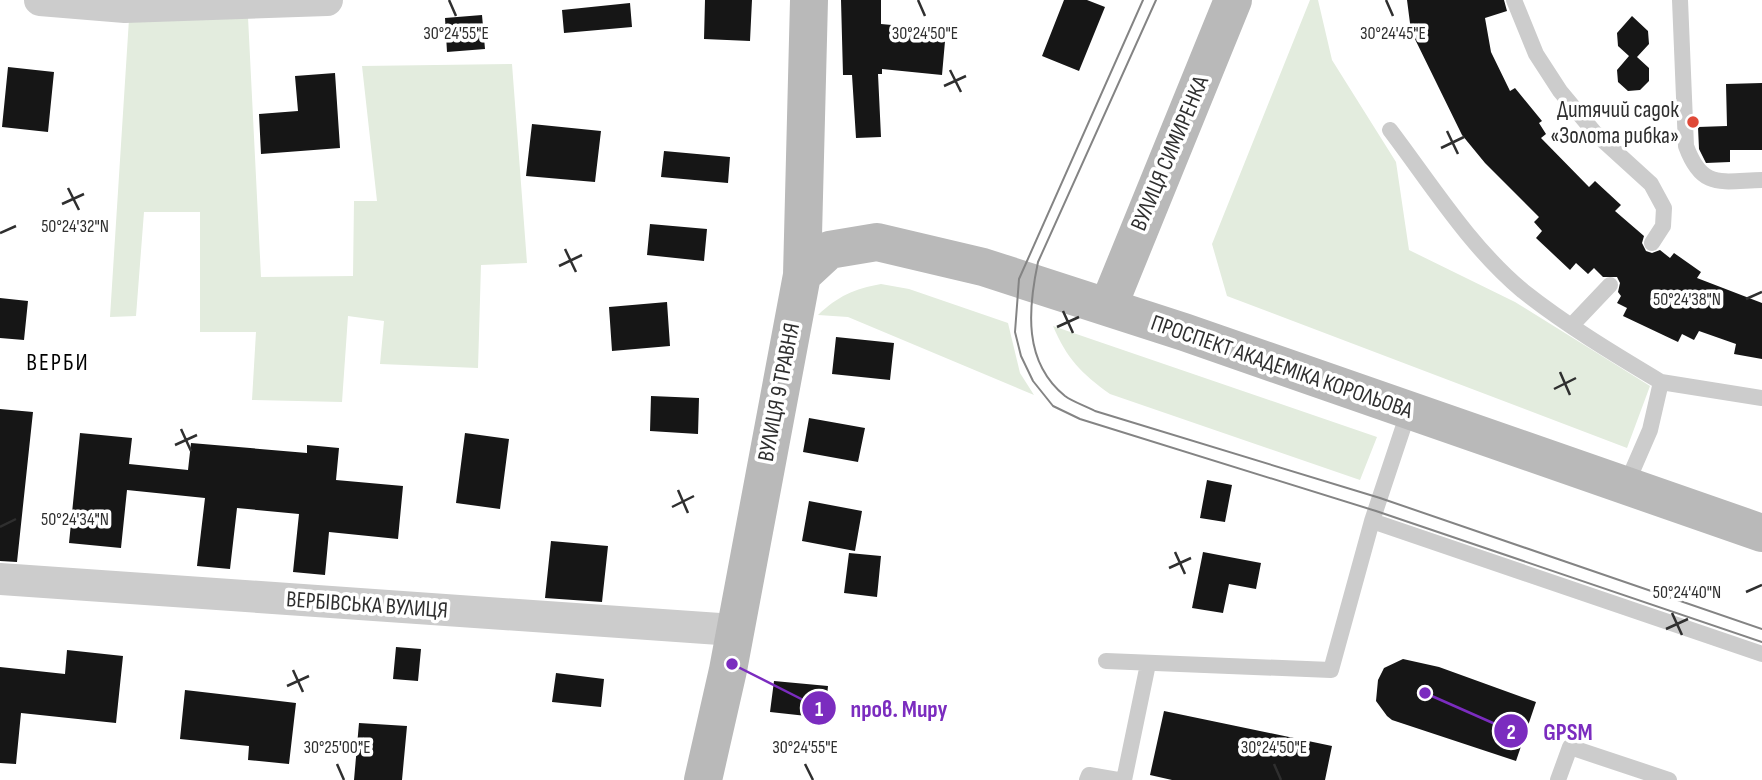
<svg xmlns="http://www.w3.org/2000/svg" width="1762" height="780" font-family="'Sofia Sans Condensed',sans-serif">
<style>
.green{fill:#e3ecde}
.building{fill:#161616}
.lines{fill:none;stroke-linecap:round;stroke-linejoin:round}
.lane{stroke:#ccc;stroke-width:16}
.street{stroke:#ccc;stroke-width:32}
.secondary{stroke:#b9b9b9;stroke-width:38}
.tram{stroke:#848484;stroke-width:2}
.ticks{fill:none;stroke:#2f2f2f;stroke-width:2.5}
.poi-dot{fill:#df4938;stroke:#fff;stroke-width:2.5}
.labels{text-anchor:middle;stroke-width:7;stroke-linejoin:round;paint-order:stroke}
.poi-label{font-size:23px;fill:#2f2f2f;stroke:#fff;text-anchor:end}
.street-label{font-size:23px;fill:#2f2f2f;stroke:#fff}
.neighbourhood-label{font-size:24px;letter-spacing:2px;fill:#000;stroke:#fff}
.ticks-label{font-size:18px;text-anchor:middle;fill:#2f2f2f;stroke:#fff;stroke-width:7;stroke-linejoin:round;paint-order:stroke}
.leader{fill:none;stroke:#7b2cbf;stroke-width:2.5}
.callout-dot{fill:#7b2cbf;stroke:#fff;stroke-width:2.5}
.mark-label{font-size:21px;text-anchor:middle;font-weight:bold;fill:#fff}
.callout-label{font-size:24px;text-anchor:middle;font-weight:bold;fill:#7b2cbf;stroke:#fff;stroke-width:7;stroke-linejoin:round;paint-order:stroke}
</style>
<rect width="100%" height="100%" fill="#fff"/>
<path class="green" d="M 1310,0 L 1318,0 L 1332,60 L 1396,162 L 1409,250 L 1515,302 L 1650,386 L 1627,448 L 1227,296 L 1212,244 Z
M 248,17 L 261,277 L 353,276 L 354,201 L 377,201 L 362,66 L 512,64 L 527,263 L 481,265 L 478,368 L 380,364 L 384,321 L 348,316 L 342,402 L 252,400 L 256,332 L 200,332 L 200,212 L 144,212 L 136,316 L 110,317 L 129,19 Z
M 881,284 L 909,289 L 1008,323 L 1020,373 L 1034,395 L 848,317 L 818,315 C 838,296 854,289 881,284 Z
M 1053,326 L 1377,437 L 1360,480 L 1110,394 C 1081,373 1067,359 1053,326 Z"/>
<path class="building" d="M 705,0 L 752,0 L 750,41 L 704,39 Z
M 841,0 L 881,0 L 881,24 L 946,30 L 942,75 L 882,69 L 882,74 L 878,74 L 881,137 L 856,138 L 852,75 L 843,75 Z
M 1064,0 L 1087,0 L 1105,7 L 1079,71 L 1042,56 Z
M 1407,0 L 1504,0 L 1507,11 L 1485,18 L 1491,52 L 1510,91 L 1515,88 L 1542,121 L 1539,123 L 1546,134 L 1541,138 L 1589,187 L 1595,181 L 1621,205 L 1615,211 L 1644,236 L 1642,243 L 1646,251 L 1652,253 L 1660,250 L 1670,258 L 1674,253 L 1701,272 L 1697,278 L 1762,303 L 1762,359 L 1734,354 L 1736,344 L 1699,331 L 1694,340 L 1682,334 L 1678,342 L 1623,316 L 1627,308 L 1617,303 L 1621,296 L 1618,292 L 1620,283 L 1617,277 L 1603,277 L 1594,268 L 1588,274 L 1576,263 L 1570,270 L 1536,238 L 1542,231 L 1534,222 L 1539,217 L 1485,163 L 1462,135 L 1411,31 Z
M 630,3 L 632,27 L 564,33 L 562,10 Z
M 482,15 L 485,49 L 447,52 L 445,18 Z
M 1632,16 L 1648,31 L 1649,44 L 1637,57 L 1649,68 L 1649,81 L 1640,90 L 1628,91 L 1618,82 L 1617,70 L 1629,56 L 1618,46 L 1617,33 Z
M 8,67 L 54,72 L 48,132 L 2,127 Z
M 335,73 L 340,148 L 261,154 L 259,114 L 298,111 L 295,76 Z
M 1762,83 L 1762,150 L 1730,150 L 1730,162 L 1706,163 L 1699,149 L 1698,127 L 1727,126 L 1726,84 Z
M 532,124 L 601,131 L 595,182 L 526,176 Z
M 664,151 L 730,157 L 728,183 L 661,177 Z
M 650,224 L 707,229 L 704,261 L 647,255 Z
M 0,298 L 28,301 L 24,340 L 0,338 Z
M 667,302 L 670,346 L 612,351 L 609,307 Z
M 836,337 L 894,343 L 890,380 L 832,374 Z
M 651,396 L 699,398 L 698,434 L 650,431 Z
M 0,409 L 33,412 L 17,562 L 0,561 Z
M 809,418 L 865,428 L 858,462 L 803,452 Z
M 80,433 L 132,438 L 129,464 L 188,470 L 191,443 L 307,453 L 307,445 L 339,448 L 336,480 L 403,486 L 398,539 L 329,532 L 325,575 L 293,572 L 299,514 L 237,508 L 230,569 L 197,566 L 205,498 L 127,490 L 121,548 L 69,543 Z
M 465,433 L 509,439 L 500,509 L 456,503 Z
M 1207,480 L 1232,485 L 1225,522 L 1200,518 Z
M 809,501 L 862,511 L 855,551 L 802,541 Z
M 551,541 L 608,546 L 602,602 L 545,598 Z
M 1203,552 L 1261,563 L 1256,589 L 1229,584 L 1223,613 L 1192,608 Z
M 849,553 L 881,556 L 877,597 L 844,593 Z
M 396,647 L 421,649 L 418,681 L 393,679 Z
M 67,650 L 123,656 L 116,723 L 21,713 L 16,764 L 0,763 L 0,667 L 65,674 Z
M 1403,659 L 1439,667 L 1536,702 L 1516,761 L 1392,720 L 1387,716 L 1376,701 L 1378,680 L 1384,668 Z
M 556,673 L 604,679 L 601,707 L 552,702 Z
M 774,681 L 828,686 L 825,718 L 770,712 Z
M 185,690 L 296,703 L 289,764 L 248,760 L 249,746 L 180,739 Z
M 1164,711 L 1332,746 L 1325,780 L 1172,780 L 1150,775 Z
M 359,723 L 407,726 L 402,780 L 354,780 Z"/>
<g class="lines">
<path class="lane" d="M 1514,0 L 1536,54 L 1560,91 L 1595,133 L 1651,184 L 1664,208 L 1663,226 L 1652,243
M 1680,0 L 1686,146 C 1702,190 1721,181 1762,180
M 1390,130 C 1431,184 1470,247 1523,291 C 1566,325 1614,354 1661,382 L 1650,430 L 1627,483
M 1572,325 L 1610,285
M 1661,382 L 1762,398
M 1372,521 L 1762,654
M 1106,661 L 1331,670 L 1372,521 L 1409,410
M 1087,780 L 1089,775 L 1118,780
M 1124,780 L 1148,664
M 1558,780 L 1570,747 L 1669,780"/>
<path class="street" d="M 40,0 L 125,7 L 327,0
M 0,579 L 734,630"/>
<path class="secondary" d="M 802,275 L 829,250 L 877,242 L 983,267 L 1184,332 L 1762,533
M 1108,307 L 1233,0
M 703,780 L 728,670 L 802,275 L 809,0"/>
<path class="tram" d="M 1143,0 L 1019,279 L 1015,332 L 1021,356 L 1033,381 L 1053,406 L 1080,419 L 1376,511 L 1762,642
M 1156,0 L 1038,262 C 1028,309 1023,362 1065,396 C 1073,402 1086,406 1095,411 L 1380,498 L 1762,629"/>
</g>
<path class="ticks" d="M 449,0 L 456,16M 918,0 L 925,16M 1386,0 L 1393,16M 950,70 L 961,92M 944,86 L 966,76M 1447,131 L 1458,154M 1441,148 L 1464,137M 68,188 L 79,210M 62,204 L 84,194M 0,233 L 16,226M 565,249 L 576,272M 559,266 L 582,255M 1746,299 L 1762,292M 1063,311 L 1073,333M 1057,327 L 1079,317M 1560,372 L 1570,395M 1554,389 L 1576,378M 181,429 L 191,451M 175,445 L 197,435M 678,490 L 688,513M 672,507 L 694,496M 0,527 L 16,519M 1175,552 L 1185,574M 1169,568 L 1191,558M 1746,592 L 1762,585M 1672,613 L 1682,635M 1666,629 L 1688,619M 293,670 L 303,692M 287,686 L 309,676M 337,764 L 344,780M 805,764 L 813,780M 1274,764 L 1281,780"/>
<circle class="poi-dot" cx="1693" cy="122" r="7"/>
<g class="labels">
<g class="poi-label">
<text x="1679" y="117">Дитячий садок<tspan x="1679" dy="26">«Золота рибка»</tspan></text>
</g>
<g class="street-label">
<text transform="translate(1169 153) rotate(-67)" y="8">ВУЛИЦЯ СИМИРЕНКА</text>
<text transform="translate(1282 366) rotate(19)" y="8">ПРОСПЕКТ АКАДЕМІКА КОРОЛЬОВА</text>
<text transform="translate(778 392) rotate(-79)" y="8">ВУЛИЦЯ 9 ТРАВНЯ</text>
<text transform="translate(367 604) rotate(4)" y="8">ВЕРБІВСЬКА ВУЛИЦЯ</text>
</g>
<g class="neighbourhood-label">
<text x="58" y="370">ВЕРБИ</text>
</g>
</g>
<g class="ticks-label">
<text x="456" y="39">30°24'55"E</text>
<text x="925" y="39">30°24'50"E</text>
<text x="1393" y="39">30°24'45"E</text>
<text x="75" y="232">50°24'32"N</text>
<text x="1687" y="305">50°24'38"N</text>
<text x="75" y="525">50°24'34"N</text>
<text x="1687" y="598">50°24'40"N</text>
<text x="337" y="753">30°25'00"E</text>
<text x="805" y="753">30°24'55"E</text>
<text x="1274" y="753">30°24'50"E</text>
</g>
<path class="leader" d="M732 664L819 708M1425 693L1511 731"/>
<g class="callout-dot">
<circle cx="732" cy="664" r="7"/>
<circle cx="1425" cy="693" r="7"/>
<circle cx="819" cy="708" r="18"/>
<circle cx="1511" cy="731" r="18"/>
</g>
<g class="mark-label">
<text x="819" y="716">1</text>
<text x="1511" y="739">2</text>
</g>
<g class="callout-label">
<text x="899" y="717">пров. Миру</text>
<text x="1568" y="740">GPSM</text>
</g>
</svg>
